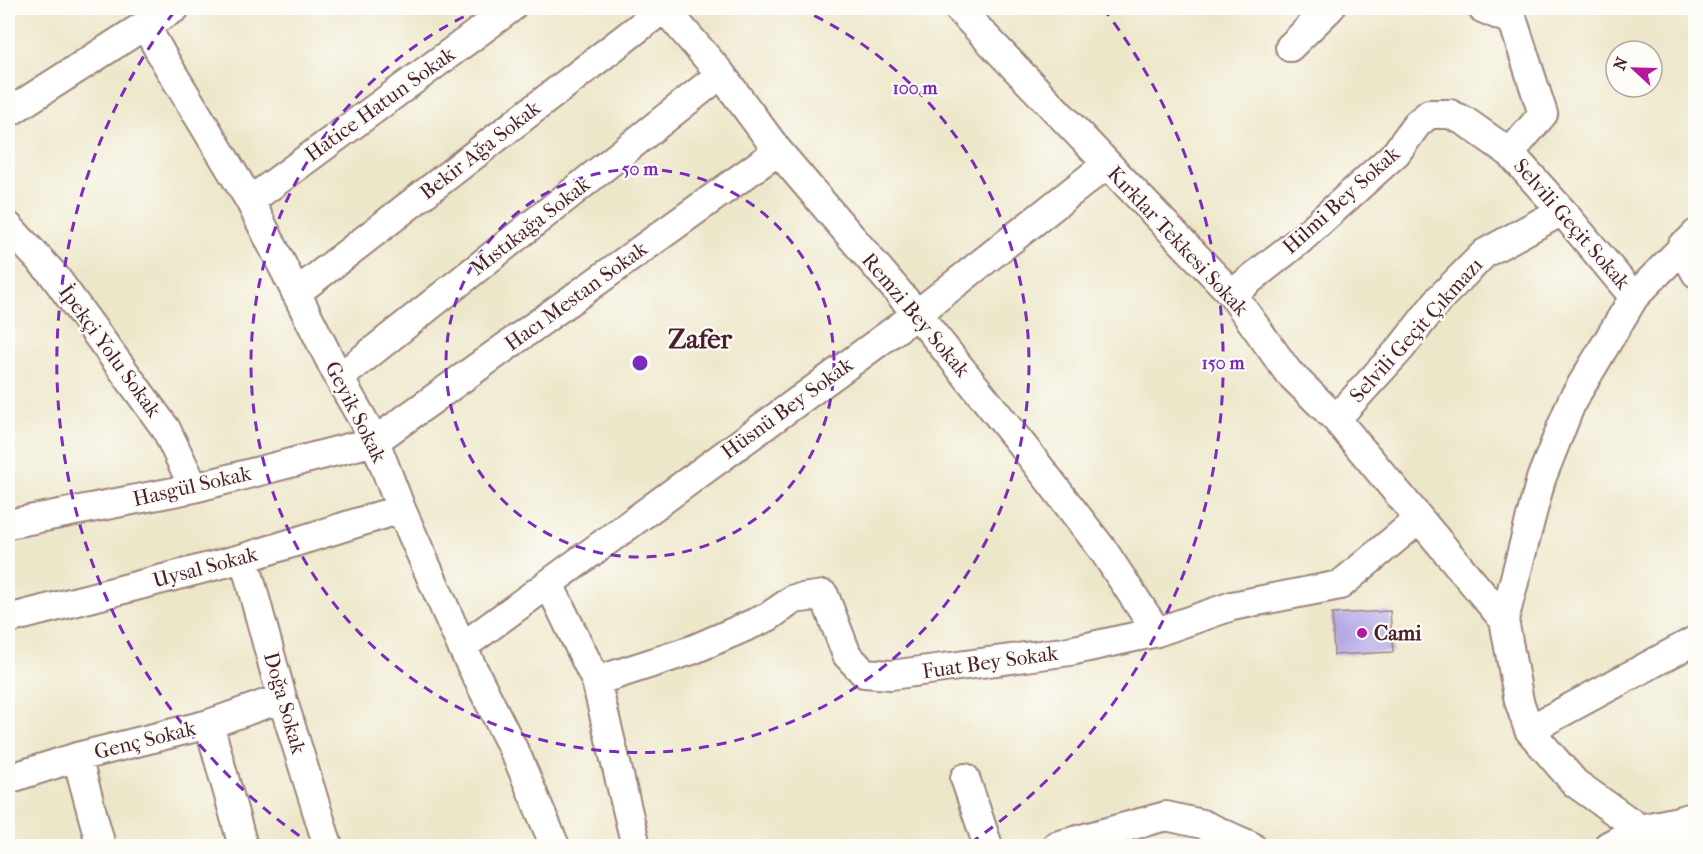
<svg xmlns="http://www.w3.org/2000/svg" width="1703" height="854" font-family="'IM FELL French Canon',serif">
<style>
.building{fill:#b6a9e5}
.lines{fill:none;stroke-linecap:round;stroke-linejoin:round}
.minor-casing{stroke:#9c837a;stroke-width:32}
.minor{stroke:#fff;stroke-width:28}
.ring{fill:none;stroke:#7b2cbf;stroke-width:3;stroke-dasharray:10 8}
.poi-dot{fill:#b5179e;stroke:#fdfcf7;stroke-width:2}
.labels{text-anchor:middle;stroke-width:4.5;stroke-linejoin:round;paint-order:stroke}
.street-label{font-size:21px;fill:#4a1f2b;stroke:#fdfcf7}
.poi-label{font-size:21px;font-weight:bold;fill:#4a1f2b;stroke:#fdfcf7;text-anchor:start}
.district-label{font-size:27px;font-weight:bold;fill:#4a1f2b;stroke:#fdfcf7}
.centre{fill:#7b2cbf;stroke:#fdfcf7;stroke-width:3}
.ring-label{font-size:18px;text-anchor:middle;font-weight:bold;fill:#7b2cbf;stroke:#fdfcf7;stroke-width:4.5;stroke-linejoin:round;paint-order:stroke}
</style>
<rect width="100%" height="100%" fill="#fdfcf7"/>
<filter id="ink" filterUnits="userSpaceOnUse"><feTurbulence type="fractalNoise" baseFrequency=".0167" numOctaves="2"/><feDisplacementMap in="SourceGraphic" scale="12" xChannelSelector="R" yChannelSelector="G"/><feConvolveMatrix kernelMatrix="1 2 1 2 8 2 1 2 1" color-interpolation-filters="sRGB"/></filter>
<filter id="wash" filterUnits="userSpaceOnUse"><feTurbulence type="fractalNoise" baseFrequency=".008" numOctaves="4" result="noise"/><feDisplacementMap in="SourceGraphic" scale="24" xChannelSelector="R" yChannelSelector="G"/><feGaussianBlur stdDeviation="1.35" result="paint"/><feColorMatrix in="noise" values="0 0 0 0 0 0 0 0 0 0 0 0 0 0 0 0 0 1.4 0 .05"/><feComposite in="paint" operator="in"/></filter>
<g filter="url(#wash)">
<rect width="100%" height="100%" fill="#ede7ca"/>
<g id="blocks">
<path class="building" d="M 1390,611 L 1393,652 L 1334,655 L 1332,614 Z"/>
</g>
</g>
<g filter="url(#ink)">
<use href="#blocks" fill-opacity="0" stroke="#9c837a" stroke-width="1.5"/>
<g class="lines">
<g class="minor-casing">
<path id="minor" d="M 664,8 L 721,74 L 778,151 L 917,314 L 1026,450 L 1103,550 L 1157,632
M 958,8 L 1232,294 L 1288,372 L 1336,419 L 1504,620
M 1482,8 L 1513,21 L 1543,114 L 1510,153 L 1562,211 L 1634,297
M 145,25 L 168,66 L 250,201 L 339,378 L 375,441 L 401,509 L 462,647 L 518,759 L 555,846
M 1290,47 L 1330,8
M 8,113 L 145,25 L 175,8
M 250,201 L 511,8
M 8,226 L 53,274 L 166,429 L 194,488
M 1696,234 L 1634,297 L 1572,401 L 1541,479 L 1504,620 L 1519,701 L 1529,730 L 1575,783 L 1640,829 L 1696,841
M 1682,246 L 1696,273
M 296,293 L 664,8
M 1232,294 L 1300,240 L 1396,153 L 1417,124 L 1429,114 L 1450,114 L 1466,122 L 1510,153
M 339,378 L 721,74
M 1336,419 L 1401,348 L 1440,298 L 1485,253 L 1562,211
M 8,524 L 194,488 L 375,441 L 778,151
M 244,558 L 282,698 L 328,846
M 549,584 L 596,681 L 636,846
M 8,619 L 244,558 L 401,509
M 462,647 L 917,314 L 1107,164
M 596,681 L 692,650 L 768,617 L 794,599 L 824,595 L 847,655 L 864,673 L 891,675 L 1070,651 L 1157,632 L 1232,606 L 1340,585 L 1419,519
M 209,724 L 243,846
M 1529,730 L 1696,640
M 77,757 L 101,846
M 965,778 L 988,846
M 8,779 L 77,757 L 209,724 L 282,698
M 1056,846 L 1166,816 L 1202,824 L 1251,846
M 1608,846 L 1640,829 L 1679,821 L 1696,816"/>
</g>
<use href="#minor" class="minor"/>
</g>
</g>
<g class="ring">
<circle cx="640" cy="363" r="194"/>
<path d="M798 8A389 389 0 1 1 482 8"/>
<path d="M314 846A583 583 0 0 1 177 8M1103 8A583 583 0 0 1 966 846"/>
</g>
<circle class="poi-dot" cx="1362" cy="633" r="6"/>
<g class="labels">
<g class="street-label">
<text transform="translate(380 104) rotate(-36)" y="7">Hatice Hatun Sokak</text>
<text transform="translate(480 150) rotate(-38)" y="7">Bekir Ağa Sokak</text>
<text transform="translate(1341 200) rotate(-42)" y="7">Hilmi Bey Sokak</text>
<text transform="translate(1572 224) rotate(49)" y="7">Selvili Geçit Sokak</text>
<text transform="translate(530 226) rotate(-38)" y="7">Mıstıkağa Sokak</text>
<text transform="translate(1178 241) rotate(47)" y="7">Kırklar Tekkesi Sokak</text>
<text transform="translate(576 296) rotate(-36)" y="7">Hacı Mestan Sokak</text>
<text transform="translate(916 315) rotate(50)" y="7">Remzi Bey Sokak</text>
<text transform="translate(1416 330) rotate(-48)" y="7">Selvili Geçit Çıkmazı</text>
<text transform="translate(110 351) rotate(54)" y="7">İpekçi Yolu Sokak</text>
<text transform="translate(787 408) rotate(-36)" y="7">Hüsnü Bey Sokak</text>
<text transform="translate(356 412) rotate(63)" y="7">Geyik Sokak</text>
<text transform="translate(192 486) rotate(-13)" y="7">Hasgül Sokak</text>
<text transform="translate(205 567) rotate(-15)" y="7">Uysal Sokak</text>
<text transform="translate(990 662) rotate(-8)" y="7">Fuat Bey Sokak</text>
<text transform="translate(285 703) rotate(74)" y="7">Doğa Sokak</text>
<text transform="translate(145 740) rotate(-14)" y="7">Genç Sokak</text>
</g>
<g class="poi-label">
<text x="1374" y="640">Cami</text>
</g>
<g class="district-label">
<text x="700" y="348">Zafer</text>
</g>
</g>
<circle cx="640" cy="363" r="9" class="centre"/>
<g class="ring-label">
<text x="915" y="94">100 m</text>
<text x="640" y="175">50 m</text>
<text x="1223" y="369">150 m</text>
</g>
<rect width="1703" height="854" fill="none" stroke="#fdfcf7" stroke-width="30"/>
<g transform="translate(1634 69) rotate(292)"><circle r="28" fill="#fdfcf7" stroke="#b5a4a5" stroke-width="1.5"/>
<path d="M0-4.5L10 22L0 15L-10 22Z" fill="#b5179e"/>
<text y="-9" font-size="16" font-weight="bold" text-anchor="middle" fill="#4a1f2b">N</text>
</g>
</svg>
